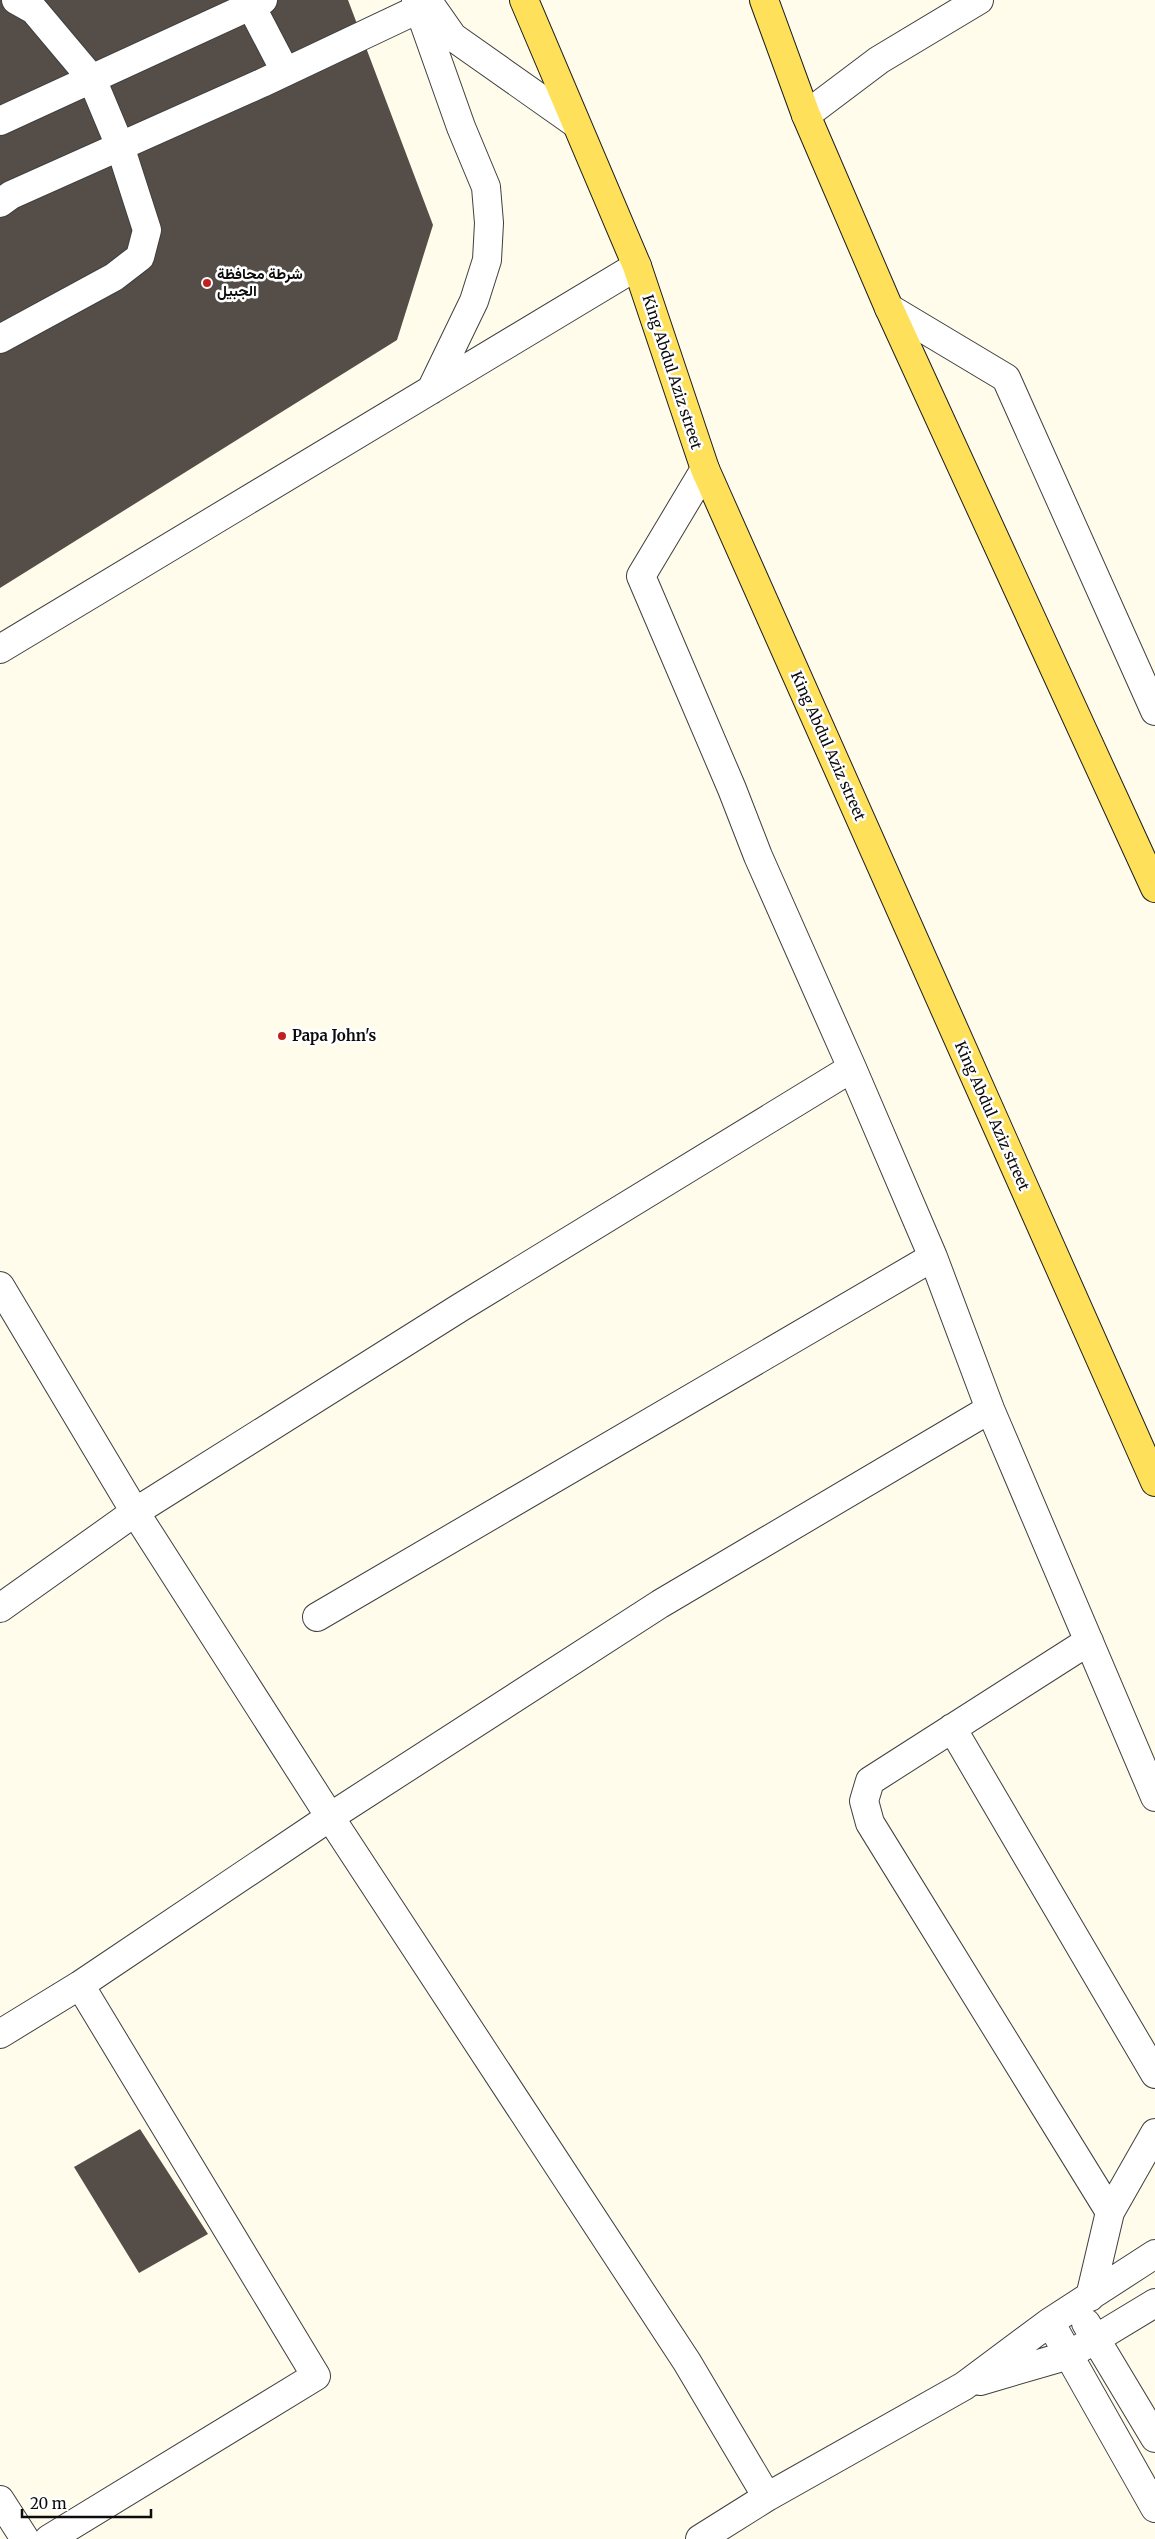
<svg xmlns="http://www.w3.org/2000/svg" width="1155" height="2539" font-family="Merriweather,Vazirmatn,serif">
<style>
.building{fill:#554e48}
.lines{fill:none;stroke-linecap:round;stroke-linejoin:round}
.minor-casing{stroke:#3f3f3f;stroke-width:30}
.major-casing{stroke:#1d1d1d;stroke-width:30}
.minor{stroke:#fff;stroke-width:28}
.major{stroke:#fee05b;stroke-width:28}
.poi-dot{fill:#c1201f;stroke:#fff;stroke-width:2}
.labels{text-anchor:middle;stroke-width:5;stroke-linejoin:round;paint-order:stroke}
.poi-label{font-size:15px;font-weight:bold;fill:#0c0c0c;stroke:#fff;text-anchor:start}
.street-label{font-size:15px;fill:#0c0c0c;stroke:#fff}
</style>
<rect width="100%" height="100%" fill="#fffceb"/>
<path class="building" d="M 0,0 L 348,0 L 433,225 L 397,340 L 0,588 Z
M 140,2129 L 208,2234 L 139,2273 L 74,2167 Z"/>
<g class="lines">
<g class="minor-casing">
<path id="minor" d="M 248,0 L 285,71
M 416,0 L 461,127 L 486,187 L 489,223 L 487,260 L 474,301 L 431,390
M 427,0 L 453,37 L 575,123
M 806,115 L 879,60 L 979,0
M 0,121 L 263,0
M 0,203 L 11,195 L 262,83 L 429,4
M 889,308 L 1006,378 L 1155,711
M 0,339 L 114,277 L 140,257 L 147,230 L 120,146 L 92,79 L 34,10 L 16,0
M 705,469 L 641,576 L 732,789 L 758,856 L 852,1068 L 933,1257 L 990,1409 L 1155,1797
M 0,649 L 637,266
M 0,1286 L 135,1512 L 330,1817 L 687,2362 L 767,2497
M 0,1608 L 135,1512 L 461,1307 L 852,1068
M 317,1617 L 933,1257
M 1089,1641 L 870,1781 L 864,1801 L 870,1823 L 1110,2212
M 952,1728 L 1155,2074
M 80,1985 L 330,1817 L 660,1604 L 990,1409
M 0,2034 L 80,1985 L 316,2376 L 49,2539
M 1090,2297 L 1110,2212 L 1155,2133
M 1050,2322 L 1155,2508
M 1086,2323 L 1155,2438
M 980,2381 L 1069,2355 L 1155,2303
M 0,2500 L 25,2539
M 700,2539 L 767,2497 L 964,2386 L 1050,2322 L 1155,2254"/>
</g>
<g class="major-casing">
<path id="major" d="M 524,0 L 637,266 L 705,469 L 1155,1482
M 764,0 L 806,115 L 889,308 L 1155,888"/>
</g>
<use href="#minor" class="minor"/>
<use href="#major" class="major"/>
</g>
<g class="poi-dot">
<circle cx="207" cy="283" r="5"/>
<circle cx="282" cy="1036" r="5"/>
</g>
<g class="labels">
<g class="poi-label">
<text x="217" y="279">شرطة محافظة<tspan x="217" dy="17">الجبيل</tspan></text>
<text x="292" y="1041">Papa John's</text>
</g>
<g class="street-label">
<text transform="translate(672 372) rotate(72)" y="5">King Abdul Aziz street</text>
<text transform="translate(828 746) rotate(66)" y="5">King Abdul Aziz street</text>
<text transform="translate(992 1116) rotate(66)" y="5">King Abdul Aziz street</text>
</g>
</g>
<path d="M22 2509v8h129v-8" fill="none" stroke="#0c0c0c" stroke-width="2.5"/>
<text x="30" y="2509" font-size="15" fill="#0c0c0c" stroke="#ffffff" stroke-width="4" paint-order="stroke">20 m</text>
</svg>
